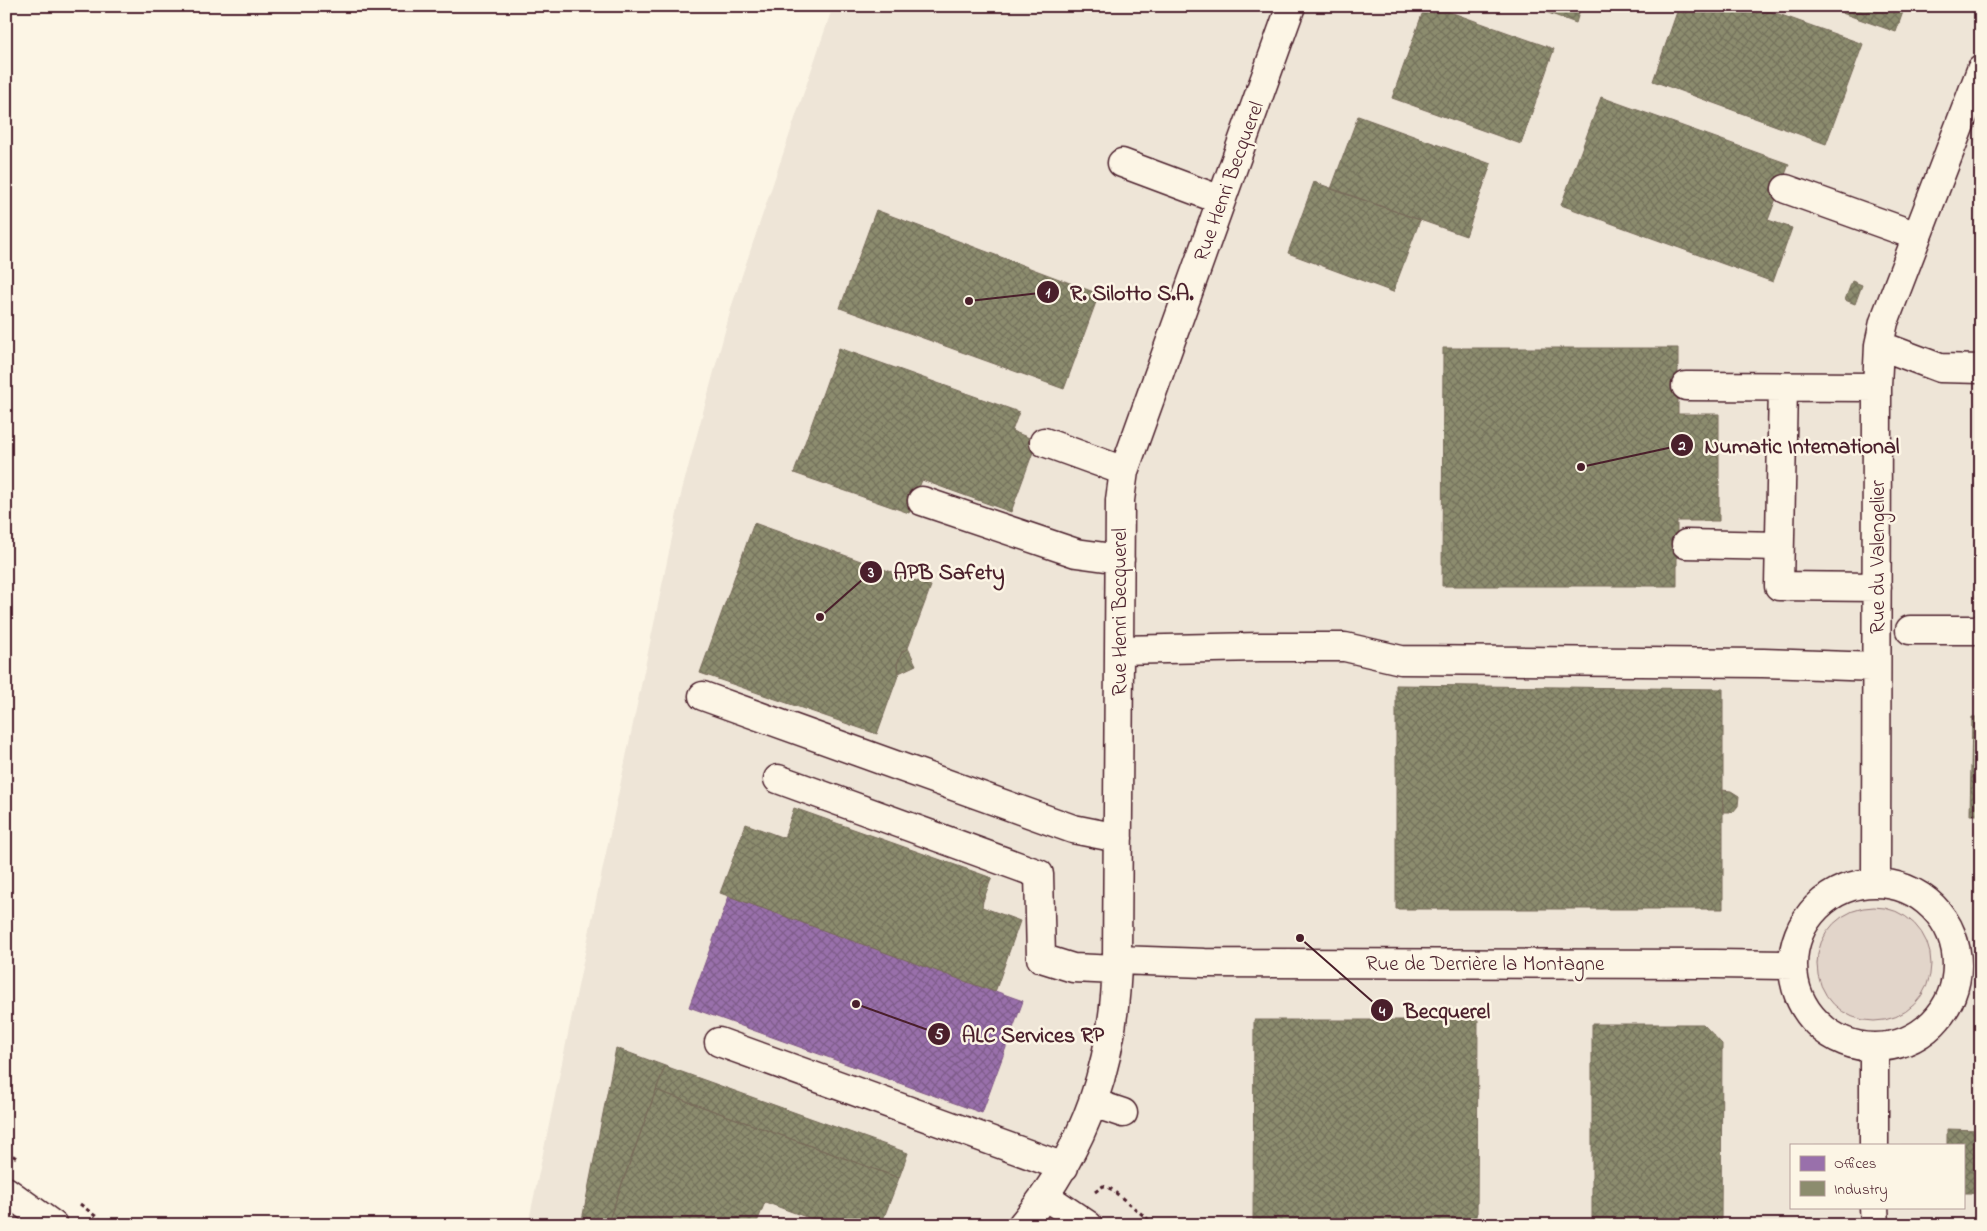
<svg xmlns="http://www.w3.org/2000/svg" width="1987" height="1231" font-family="'Indie Flower',sans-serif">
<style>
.built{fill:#eee5d7;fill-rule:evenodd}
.green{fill:#e2d5ca;stroke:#967a7a}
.offices{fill:url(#offices-cross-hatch);stroke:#815885}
.industry{fill:url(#industry-cross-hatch);stroke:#786b5a}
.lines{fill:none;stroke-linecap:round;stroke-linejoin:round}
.minor-casing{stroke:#4a1f2b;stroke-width:31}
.path{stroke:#4a1f2b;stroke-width:3;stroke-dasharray:4 4;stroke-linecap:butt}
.minor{stroke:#fcf5e5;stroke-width:28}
.labels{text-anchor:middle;stroke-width:5;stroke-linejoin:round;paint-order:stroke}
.street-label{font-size:21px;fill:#4a1f2b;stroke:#fcf5e5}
.leader{fill:none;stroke:#4a1f2b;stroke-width:2}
.callout-dot{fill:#4a1f2b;stroke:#fcf5e5;stroke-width:2}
.mark-label{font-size:15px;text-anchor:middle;font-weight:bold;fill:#fff}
.callout-label{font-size:22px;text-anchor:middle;font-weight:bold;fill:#4a1f2b;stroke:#fcf5e5;stroke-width:5;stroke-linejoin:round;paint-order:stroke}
</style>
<defs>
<pattern id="offices-cross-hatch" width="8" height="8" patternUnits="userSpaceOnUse" patternTransform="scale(1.25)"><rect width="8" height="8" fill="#9970ab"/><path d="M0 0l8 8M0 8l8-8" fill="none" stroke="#7f5b8b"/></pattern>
<pattern id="industry-cross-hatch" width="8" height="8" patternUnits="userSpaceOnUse" patternTransform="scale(1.25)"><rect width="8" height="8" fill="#8c8c6e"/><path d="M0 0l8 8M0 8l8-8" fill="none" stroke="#74725b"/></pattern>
</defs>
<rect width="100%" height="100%" fill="#fcf5e5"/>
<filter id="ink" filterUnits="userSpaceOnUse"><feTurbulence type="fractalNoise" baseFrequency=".02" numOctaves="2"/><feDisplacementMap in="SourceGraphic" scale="10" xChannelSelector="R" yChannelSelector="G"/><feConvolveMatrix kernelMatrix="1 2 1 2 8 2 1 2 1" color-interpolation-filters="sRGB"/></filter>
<g filter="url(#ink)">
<path class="built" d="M 833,6 L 1981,6 L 1981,1225 L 528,1225 L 682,490 L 732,305 ZM 1791,1145 L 1963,1145 L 1963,1207 L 1791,1207 Z"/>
<path class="green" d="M1817 964a57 57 0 1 1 114 0a57 57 0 1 1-114 0Z"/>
<path class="offices" d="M 729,896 L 1023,1001 L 982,1113 L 689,1007 Z"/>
<path class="industry" d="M 1425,6 L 1433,6 L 1554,49 L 1521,144 L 1392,98 Z
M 1529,6 L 1581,6 L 1576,23 Z
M 1679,6 L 1756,6 L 1863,44 L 1826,144 L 1653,81 Z
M 1844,6 L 1905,6 L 1896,32 L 1842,13 Z
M 1601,97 L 1789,164 L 1768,220 L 1792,228 L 1773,282 L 1561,205 Z
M 1358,116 L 1491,164 L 1466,236 L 1331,189 Z
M 1314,182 L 1420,220 L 1393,292 L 1288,253 Z
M 876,210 L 1099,294 L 1064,389 L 840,308 Z
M 1852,281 L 1862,285 L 1855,304 L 1845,300 Z
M 839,348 L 1019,412 L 1012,431 L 1037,441 L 1011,512 L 922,480 L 909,513 L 794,473 Z
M 1443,348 L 1678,348 L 1678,414 L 1719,414 L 1719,521 L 1677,521 L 1677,586 L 1442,586 Z
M 754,523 L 931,586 L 908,648 L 902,652 L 897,664 L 899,673 L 877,734 L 700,673 Z
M 908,648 L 916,665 L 899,673 L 897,664 L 902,652 Z
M 1396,685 L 1723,689 L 1723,909 L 1396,909 Z
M 1972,717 L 1981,717 L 1981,815 L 1970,815 Z
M 1722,790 L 1731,791 L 1739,796 L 1738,806 L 1733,812 L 1723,812 Z
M 794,808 L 992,878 L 990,882 L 986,880 L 982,883 L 978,892 L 983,901 L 982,907 L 1020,921 L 995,992 L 720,893 L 746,824 L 784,838 Z
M 986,880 L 990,882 L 983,901 L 978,892 L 982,883 Z
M 1254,1020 L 1478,1020 L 1477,1225 L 1253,1224 Z
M 1592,1024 L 1703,1024 L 1722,1044 L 1721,1225 L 1592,1225 Z
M 616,1048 L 665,1066 L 607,1225 L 581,1225 Z
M 665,1066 L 908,1153 L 899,1178 L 656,1090 Z
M 656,1090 L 899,1178 L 881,1225 L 828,1225 L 765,1202 L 756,1225 L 607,1225 Z
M 1947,1129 L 1981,1130 L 1981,1193 L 1963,1193 L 1963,1145 L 1947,1145 Z"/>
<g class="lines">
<g class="minor-casing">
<path id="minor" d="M 1122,163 L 1221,200
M 1786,189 L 1917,236
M 1879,345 L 1940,368 L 1981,369
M 1686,386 L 1877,387
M 1783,387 L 1779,586 L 1877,587
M 1044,442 L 1124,471
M 922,501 L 1076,553 L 1120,559
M 1686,544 L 1779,546
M 1910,630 L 1981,630
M 1119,650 L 1260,647 L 1345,647 L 1401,660 L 1763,663 L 1876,667
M 703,696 L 1073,829 L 1118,838
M 778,779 L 1039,874 L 1041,958 L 1073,968 L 1117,970
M 1876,882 L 1877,387 L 1879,345 L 1884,322 L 1981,70
M1793 965a82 82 0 1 1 164 0a82 82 0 1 1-164 0Z
M 1117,960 L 1205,963 L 1715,964 L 1793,965
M 719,1042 L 1064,1167
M 1093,1103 L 1123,1113
M 1874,1145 L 1874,1047
M 6,1191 L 53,1225
M 1045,1196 L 1088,1225
M 1874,1207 L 1875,1225
M 1022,1225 C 1087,1147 1115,1061 1117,960 L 1120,500 L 1124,471 L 1291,6"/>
</g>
<path class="path" d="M 6,1151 L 18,1159
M 1095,1192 L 1103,1186 L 1111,1189 L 1155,1225
M 80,1204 L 107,1225"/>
<use href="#minor" class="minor"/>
</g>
</g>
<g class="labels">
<g class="street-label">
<text transform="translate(1228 181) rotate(-70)" y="7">Rue Henri Becquerel</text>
<text transform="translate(1877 557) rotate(-90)" y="7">Rue du Valengelier</text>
<text transform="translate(1119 612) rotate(-90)" y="7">Rue Henri Becquerel</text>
<text x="1485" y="970">Rue de Derrière la Montagne</text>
</g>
</g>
<path class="leader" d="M969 301L1048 292M1581 467L1682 445M820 617L871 572M1300 938L1382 1010M856 1004L939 1034"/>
<g class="callout-dot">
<circle cx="969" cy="301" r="5"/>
<circle cx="1581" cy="467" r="5"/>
<circle cx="820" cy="617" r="5"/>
<circle cx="1300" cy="938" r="5"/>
<circle cx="856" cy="1004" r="5"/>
<circle cx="1048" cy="292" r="12"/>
<circle cx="1682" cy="445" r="12"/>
<circle cx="871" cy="572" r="12"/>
<circle cx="1382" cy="1010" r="12"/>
<circle cx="939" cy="1034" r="12"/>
</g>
<g class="mark-label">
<text x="1048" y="297">1</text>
<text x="1682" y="450">2</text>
<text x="871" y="577">3</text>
<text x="1382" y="1016">4</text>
<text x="939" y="1039">5</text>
</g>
<g class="callout-label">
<text x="1132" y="300">R. Silotto S.A.</text>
<text x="1802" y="453">Numatic International</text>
<text x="949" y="579">APB Safety</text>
<text x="1447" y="1018">Becquerel</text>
<text x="1033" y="1042">ALC Services RP</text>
</g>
<rect width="1987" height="1231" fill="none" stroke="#fcf5e5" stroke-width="25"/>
<rect x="12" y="12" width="1962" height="1206" fill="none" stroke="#4a1f2b" stroke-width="2" filter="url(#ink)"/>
<rect x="1790" y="1144" width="175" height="65" fill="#fcf5e5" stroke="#b59f9b"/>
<rect x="1800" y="1156" width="25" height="15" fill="#9970ab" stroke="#b59f9b"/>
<text x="1834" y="1168" font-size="15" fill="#4a1f2b">Offices</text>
<rect x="1800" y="1181" width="25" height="15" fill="#8c8c6e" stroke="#b59f9b"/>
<text x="1834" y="1194" font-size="15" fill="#4a1f2b">Industry</text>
</svg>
